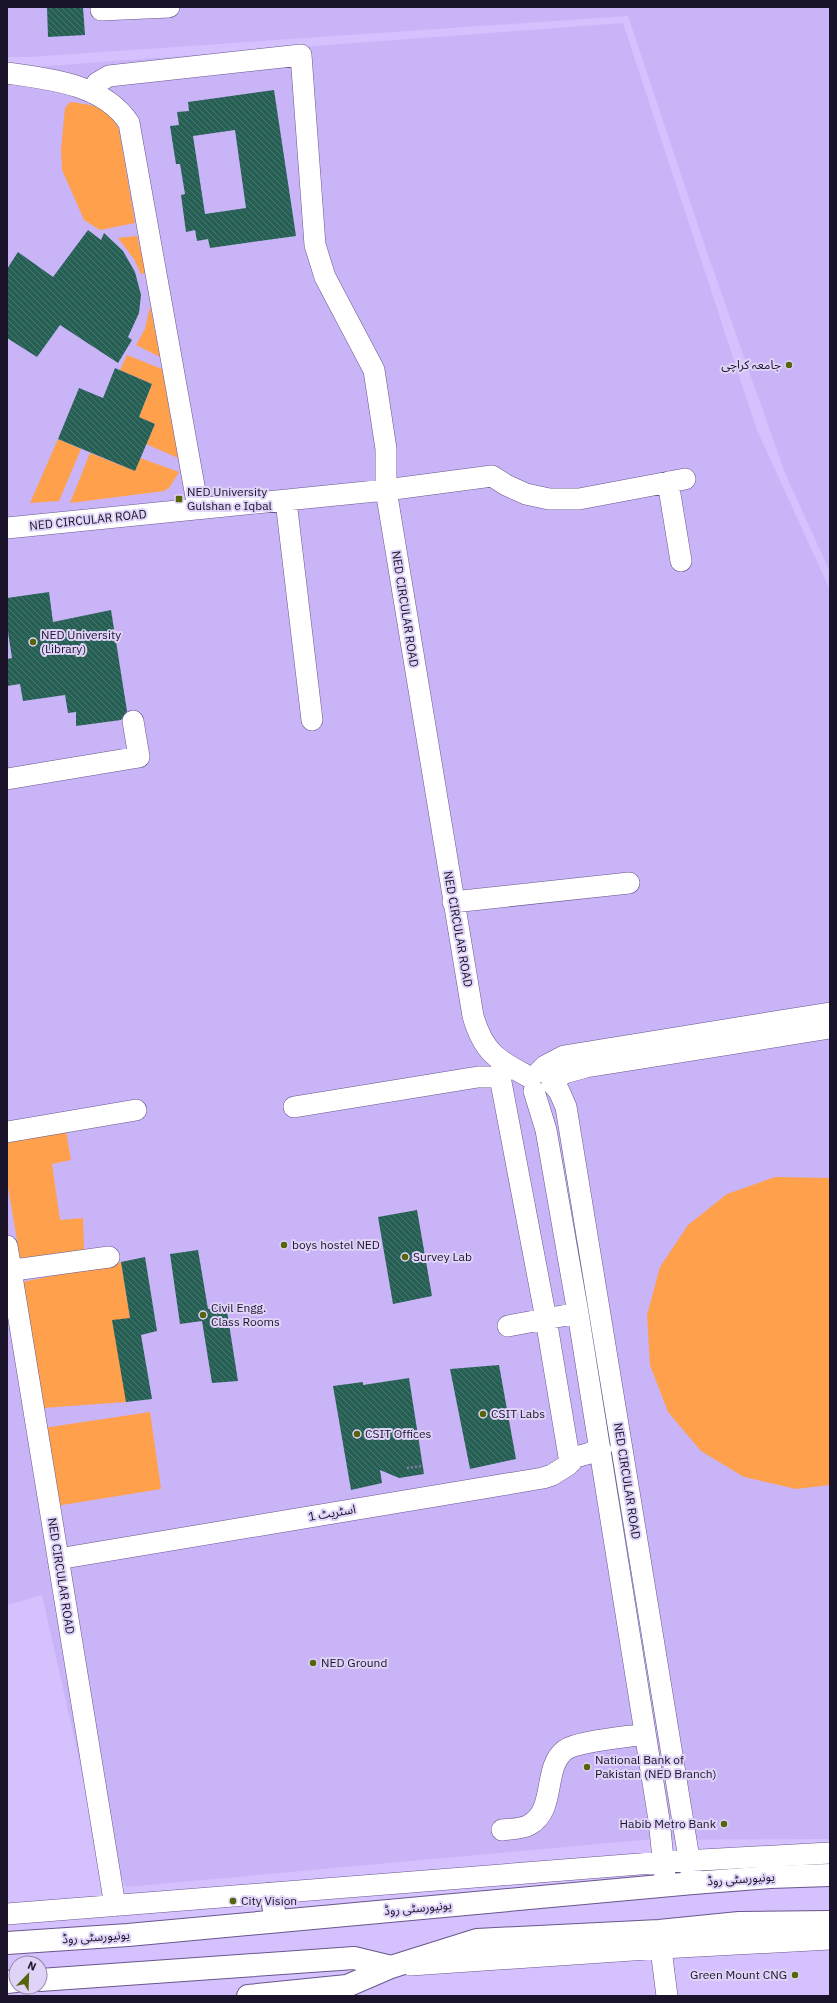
<svg xmlns="http://www.w3.org/2000/svg" width="837" height="2003" font-family="'IBM Plex Sans','Noto Sans Arabic',sans-serif">
<style>
.built{fill:#cab4f8}
.grass{fill:#fea04c}
.building{fill:url(#building-back-hatch);fill-rule:evenodd}
.lines{fill:none;stroke-linecap:round;stroke-linejoin:round}
.minor-casing{stroke:#69568c;stroke-width:22}
.major-casing{stroke:#69568c;stroke-width:24}
.path{stroke:#8677a4;stroke-width:2.5;stroke-dasharray:2 2;stroke-linecap:butt}
.minor{stroke:#fff;stroke-width:21}
.major{stroke:#fff;stroke-width:22}
.poi-dot{fill:#56650a;stroke:#dfd3f8;stroke-width:1.5}
.labels{text-anchor:middle;stroke-width:4;stroke-linejoin:round;paint-order:stroke}
.poi-label{font-size:12px;fill:#1b1329;stroke:#dfd3f8;text-anchor:start}
.street-label{font-size:12px;fill:#1b1329;stroke:#dfd3f8}
</style>
<defs>
<pattern id="building-back-hatch" width="6" height="6" patternUnits="userSpaceOnUse"><rect width="6" height="6" fill="#266055"/><path d="M-1 5l2 2M0 0l6 6M5-1l2 2" fill="none" stroke="#4b7670"/></pattern>
</defs>
<rect width="100%" height="100%" fill="#d5c1fe"/>
<path class="built" d="M 7,7 L 830,7 L 830,572 L 785,473 L 709,258 L 628,16 L 29,57 L 7,57 Z
M 623,23 L 757,430 L 830,590 L 830,1839 L 642,1840 L 126,1887 L 89,1804 L 42,1595 L 7,1605 L 7,69 Z"/>
<path class="grass" d="M 70,102 C 93,105 109,106 119,130 L 135,223 L 100,230 L 84,220 L 62,170 L 61,150 L 65,108 Z
M 137,236 L 146,273 L 141,274 L 134,259 L 118,238 Z
M 150,306 L 160,357 L 136,345 L 145,329 Z
M 127,355 L 162,369 L 178,458 L 146,444 L 155,424 L 139,417 L 152,384 L 120,370 Z
M 58,439 L 81,449 L 59,501 L 30,503 Z
M 90,453 L 135,471 L 140,458 L 179,472 L 169,488 L 164,491 L 70,503 Z
M 66,1131 L 71,1160 L 52,1164 L 60,1220 L 83,1218 L 84,1251 L 20,1258 L 7,1181 L 7,1143 Z
M 775,1177 L 830,1178 L 830,1485 L 796,1489 L 744,1477 L 701,1451 L 668,1412 L 650,1365 L 647,1315 L 660,1267 L 688,1225 L 727,1194 Z
M 121,1262 L 130,1318 L 126,1402 L 43,1408 L 22,1282 Z
M 150,1412 L 161,1489 L 56,1506 L 43,1428 Z"/>
<path class="building" d="M 47,7 L 83,7 L 85,35 L 48,37 Z
M 274,90 L 296,236 L 210,248 L 208,239 L 197,241 L 195,230 L 186,232 L 181,195 L 185,194 L 180,164 L 176,164 L 170,126 L 179,125 L 177,112 L 189,111 L 188,102 ZM 235,130 L 246,208 L 205,214 L 193,136 Z
M 88,230 L 101,240 L 104,233 L 123,251 L 135,272 L 141,295 L 139,313 L 128,337 L 132,340 L 118,363 L 60,325 L 37,357 L 7,338 L 7,269 L 18,252 L 53,277 Z
M 115,368 L 152,384 L 139,417 L 155,424 L 135,471 L 58,439 L 79,388 L 103,398 Z
M 49,592 L 53,622 L 111,610 L 127,711 L 121,720 L 76,726 L 76,712 L 68,713 L 65,695 L 23,701 L 20,684 L 7,686 L 7,659 L 12,658 L 7,626 L 7,598 Z
M 417,1210 L 432,1296 L 393,1304 L 378,1217 Z
M 198,1250 L 208,1309 L 226,1305 L 238,1381 L 212,1383 L 202,1321 L 180,1324 L 170,1254 Z
M 145,1257 L 157,1331 L 141,1335 L 152,1399 L 126,1402 L 112,1320 L 130,1318 L 121,1262 Z
M 499,1365 L 516,1459 L 470,1469 L 450,1369 Z
M 409,1378 L 424,1474 L 399,1478 L 380,1470 L 382,1483 L 351,1490 L 333,1386 L 363,1382 L 363,1385 Z"/>
<g class="lines">
<g class="minor-casing">
<path id="minor" d="M 101,10 L 169,7
M 7,73 C 49,79 104,84 129,123 L 198,508
M 93,93 L 97,83 L 109,76 L 301,55 L 315,245 L 325,277 L 374,370 L 386,449 L 386,490 L 492,476 L 506,485 L 526,494 L 549,499 L 579,499 L 685,479
M 668,482 L 681,561
M 286,501 L 312,720
M 7,528 L 386,490 L 473,1016 C 484,1054 498,1060 531,1078
M 7,779 L 139,757 L 133,721
M 453,902 L 629,883
M 539,1072 L 545,1066 L 564,1056 L 830,1013
M 500,1077 L 546,1319 L 570,1463
M 534,1091 L 546,1130 L 578,1313 L 659,1820 L 665,1877
M 294,1107 L 478,1077 L 500,1077 L 509,1066
M 7,1132 L 136,1110
M 7,1246 L 115,1906
M 7,1271 L 109,1257
M 508,1326 L 578,1313
M 58,1559 L 543,1478 L 552,1475 L 568,1465 L 576,1457 L 601,1450
M 502,1830 C 510,1829 522,1829 529,1825 C 557,1810 542,1768 565,1750 C 577,1741 628,1737 645,1734
M 693,1883 L 566,1107 L 559,1091 L 552,1083 L 564,1073 L 586,1067 L 830,1028
M 7,1914 L 665,1862 L 830,1853
M 659,1934 L 667,1996
M 411,1965 L 662,1948 L 830,1939"/>
</g>
<g class="major-casing">
<path id="major" d="M 272,1894 L 275,1921
M 7,1943 L 128,1935 L 693,1883 L 770,1877 L 830,1875
M 40,1980 L 354,1958 L 391,1967
M 7,1982 L 16,1981
M 248,1996 L 347,1986 L 391,1967 L 477,1940 L 659,1931 L 739,1923 L 830,1922"/>
</g>
<path class="path" d="M 407,1468 L 423,1466"/>
<use href="#minor" class="minor"/>
<use href="#major" class="major"/>
</g>
<g class="poi-dot">
<circle cx="789" cy="365" r="4"/>
<rect x="175" y="495" width="8" height="8" rx="2"/>
<circle cx="33" cy="642" r="4"/>
<circle cx="284" cy="1245" r="4"/>
<circle cx="405" cy="1257" r="4"/>
<circle cx="203" cy="1315" r="4"/>
<circle cx="483" cy="1414" r="4"/>
<circle cx="357" cy="1434" r="4"/>
<circle cx="313" cy="1663" r="4"/>
<circle cx="587" cy="1767" r="4"/>
<circle cx="724" cy="1824" r="4"/>
<circle cx="233" cy="1901" r="4"/>
<circle cx="795" cy="1975" r="4"/>
</g>
<g class="labels">
<g class="poi-label">
<text x="781" y="369" text-anchor="end">جامعہ کراچی</text>
<text x="187" y="496">NED University<tspan x="187" dy="14">Gulshan e Iqbal</tspan></text>
<text x="41" y="639">NED University<tspan x="41" dy="14">(Library)</tspan></text>
<text x="292" y="1249">boys hostel NED</text>
<text x="413" y="1261">Survey Lab</text>
<text x="211" y="1312">Civil Engg.<tspan x="211" dy="14">Class Rooms</tspan></text>
<text x="491" y="1418">CSIT Labs</text>
<text x="365" y="1438">CSIT Offices</text>
<text x="321" y="1667">NED Ground</text>
<text x="595" y="1764">National Bank of<tspan x="595" dy="14">Pakistan (NED Branch)</tspan></text>
<text x="716" y="1828" text-anchor="end">Habib Metro Bank</text>
<text x="241" y="1905">City Vision</text>
<text x="787" y="1979" text-anchor="end">Green Mount CNG</text>
</g>
<g class="street-label">
<text transform="translate(88 520) rotate(-6)" y="4">NED CIRCULAR ROAD</text>
<text transform="translate(405 609) rotate(81)" y="4">NED CIRCULAR ROAD</text>
<text transform="translate(458 929) rotate(80)" y="4">NED CIRCULAR ROAD</text>
<text transform="translate(627 1481) rotate(81)" y="4">NED CIRCULAR ROAD</text>
<text transform="translate(332 1513) rotate(-10)" y="4">اسٹریٹ 1</text>
<text transform="translate(61 1576) rotate(81)" y="4">NED CIRCULAR ROAD</text>
<text transform="translate(741 1879) rotate(-4)" y="4">یونیورسٹی روڈ</text>
<text transform="translate(418 1908) rotate(-5)" y="4">یونیورسٹی روڈ</text>
<text transform="translate(96 1937) rotate(-4)" y="4">یونیورسٹی روڈ</text>
</g>
</g>
<rect width="837" height="2003" fill="none" stroke="#1b1329" stroke-width="16"/>
<g transform="translate(28 1975) rotate(23)"><circle r="19" fill="#dfd3f8" stroke="#9186a5"/>
<path d="M0-3L7 15L0 10L-7 15Z" fill="#56650a"/>
<text y="-6" font-size="11" font-weight="bold" text-anchor="middle" fill="#1b1329">N</text>
</g>
</svg>
